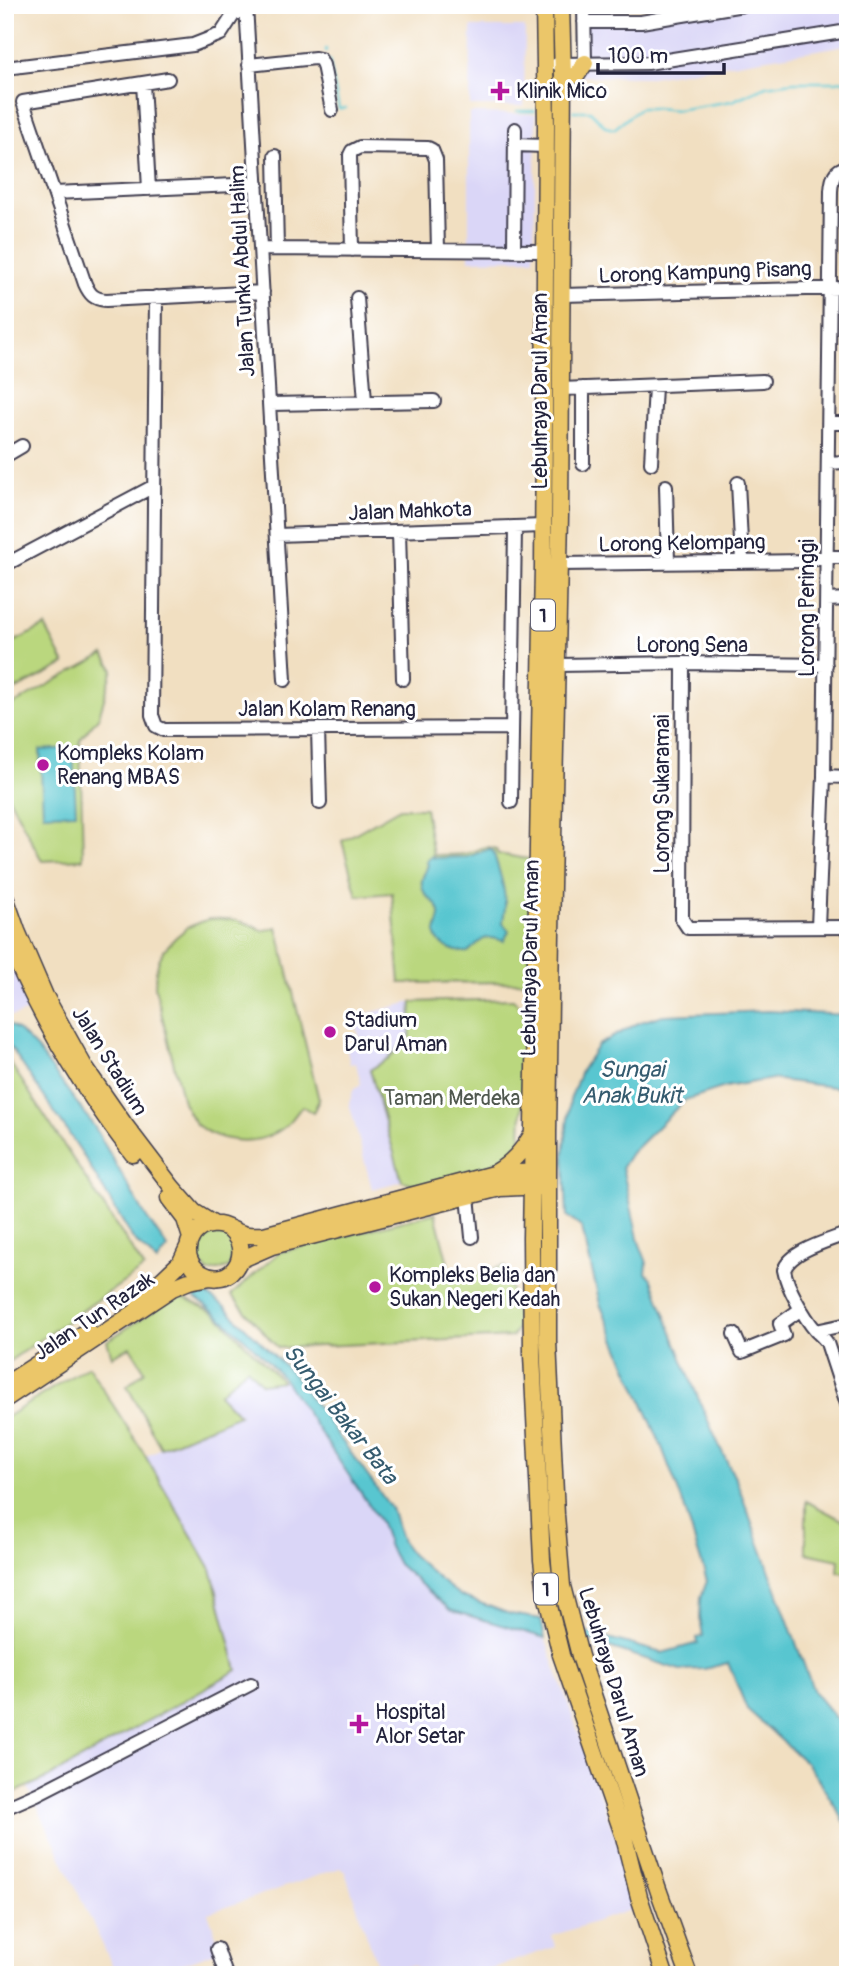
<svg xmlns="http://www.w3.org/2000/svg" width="853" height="1980" font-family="Pangolin,sans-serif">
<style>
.built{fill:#dad6f7}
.green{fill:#bad77e;stroke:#6e7c5c;stroke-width:2}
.water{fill:#59c6d0;stroke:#3e7486;stroke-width:2}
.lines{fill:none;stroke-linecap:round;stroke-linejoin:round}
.stream{stroke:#59c6d0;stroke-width:2.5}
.minor-casing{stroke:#413e4f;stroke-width:16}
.major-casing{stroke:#413e4f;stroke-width:19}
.minor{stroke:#fff;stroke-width:12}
.major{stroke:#ebc669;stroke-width:16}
.poi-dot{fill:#b5179e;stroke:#fff;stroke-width:2.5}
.labels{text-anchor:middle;stroke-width:6;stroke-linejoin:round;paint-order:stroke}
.shield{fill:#fff;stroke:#646476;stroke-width:2}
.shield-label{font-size:19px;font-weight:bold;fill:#22223b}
.poi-label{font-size:21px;fill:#22223b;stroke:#fff;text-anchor:start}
.street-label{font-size:21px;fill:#22223b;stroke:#fff}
.park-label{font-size:21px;fill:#50584f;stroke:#fff}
.water-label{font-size:23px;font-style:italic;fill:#355b6f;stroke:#fff}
</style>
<rect width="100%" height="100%" fill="#fff"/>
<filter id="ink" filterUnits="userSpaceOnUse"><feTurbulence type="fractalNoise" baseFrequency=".0143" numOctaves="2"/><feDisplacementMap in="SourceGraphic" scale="14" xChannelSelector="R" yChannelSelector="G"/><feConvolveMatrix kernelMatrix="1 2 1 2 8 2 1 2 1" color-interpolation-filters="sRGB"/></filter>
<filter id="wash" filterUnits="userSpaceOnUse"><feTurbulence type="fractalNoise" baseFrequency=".00686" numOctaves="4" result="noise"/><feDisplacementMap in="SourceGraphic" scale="28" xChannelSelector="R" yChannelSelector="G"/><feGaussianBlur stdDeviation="1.57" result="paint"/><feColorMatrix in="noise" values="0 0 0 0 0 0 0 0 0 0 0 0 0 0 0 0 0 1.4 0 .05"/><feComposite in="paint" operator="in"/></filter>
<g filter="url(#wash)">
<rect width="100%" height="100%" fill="#f1dfc1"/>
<path class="built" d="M 716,5 L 848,5 L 848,45 L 651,77 L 575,76 L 576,14 L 652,16 Z
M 471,27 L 525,27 L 524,106 L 470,106 Z
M 469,113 L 536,114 L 534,259 L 469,260 Z
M 5,949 L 32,1009 L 15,1016 L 5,1016 Z
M 412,1002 L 410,1037 L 389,1058 L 370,1070 L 402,1181 L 372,1189 L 349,1103 L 354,1088 L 361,1085 L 356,1063 L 350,1064 L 346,1047 L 361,1043 L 354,1017 Z
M 247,1368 L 282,1381 L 284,1379 L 381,1523 L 389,1547 L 428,1589 L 450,1610 L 545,1638 L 620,1850 L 633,1909 L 552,1936 L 555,1947 L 471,1975 L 418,1975 L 416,1968 L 412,1965 L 380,1974 L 345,1872 L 340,1868 L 208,1913 L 221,1950 L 152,1975 L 117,1975 L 28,1787 L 47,1778 L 236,1670 L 211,1569 L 145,1457 L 161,1448 L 238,1416 L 219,1394 Z"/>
<path class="green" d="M 45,626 L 65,664 L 5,695 L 5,646 Z
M 104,654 L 113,669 L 99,716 L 80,740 L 83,859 L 42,861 L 5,790 L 5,709 Z
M 400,808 L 425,808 L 433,855 C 444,854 458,856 468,853 C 478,850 485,844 496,849 L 498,854 L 529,859 L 529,982 L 400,983 L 392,893 L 357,896 L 342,841 Z
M 209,919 C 229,918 245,920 262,931 L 277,927 L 319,1100 L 313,1113 L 302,1106 C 294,1117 287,1127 275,1133 C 252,1146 218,1142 197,1125 C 191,1119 187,1109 183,1102 L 155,987 L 156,971 L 159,960 L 164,950 L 175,938 L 188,927 Z
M 513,999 L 522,1008 L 525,1019 L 521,1140 L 497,1168 L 432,1188 L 402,1181 L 370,1070 L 389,1058 L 410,1037 L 412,1002 Z
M 5,1055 L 144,1268 L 5,1364 Z
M 435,1213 L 452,1279 L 505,1266 L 519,1325 L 512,1337 L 278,1348 L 231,1295 L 280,1252 Z
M 205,1230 L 230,1235 L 236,1244 L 229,1268 L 208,1272 L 192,1252 Z
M 178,1295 L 215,1313 L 282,1381 L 262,1384 L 247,1368 L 219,1394 L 239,1415 L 161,1448 L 127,1386 L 145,1371 L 130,1347 L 112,1356 L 107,1341 Z
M 88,1366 L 140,1447 L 211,1569 L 237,1670 L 47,1778 L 5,1797 L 5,1418 Z
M 806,1501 L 844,1521 L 848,1520 L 848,1573 L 838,1572 L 839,1560 L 806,1553 Z"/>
<path class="water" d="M 73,748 L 76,813 L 43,814 L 40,750 Z
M 489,849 L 493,851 C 498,867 506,890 505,906 C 505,912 503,918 503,923 L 509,931 L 504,941 C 483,934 483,939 468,952 C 458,953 438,947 436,935 C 435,927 441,920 440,913 C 439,900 419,898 422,880 C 423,874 427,870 428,864 L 426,862 L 432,856 L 434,858 L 467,857 Z
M 768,1011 L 848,1015 L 848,1089 L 772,1079 L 725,1087 L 685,1100 L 631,1153 L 622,1167 L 639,1242 L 647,1263 L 646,1273 L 651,1277 C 677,1346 703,1416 737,1482 L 814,1692 L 848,1733 L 848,1827 L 818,1779 L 806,1763 L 747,1709 L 728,1663 L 704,1669 L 680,1670 L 587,1640 L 587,1632 L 662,1653 L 698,1643 L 697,1638 L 703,1636 L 700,1618 L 701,1597 L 707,1581 L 684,1506 L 661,1445 L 600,1304 L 582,1228 L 567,1216 L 564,1154 L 570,1100 L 581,1071 L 598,1045 L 640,1022 L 664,1015 Z
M 5,1022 L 19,1031 L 37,1049 L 94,1126 L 146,1217 L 168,1248 L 157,1262 L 133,1239 L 80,1150 L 5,1039 Z
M 201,1290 L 225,1307 L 294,1375 L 391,1508 L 402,1542 L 411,1554 L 440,1580 L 461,1596 L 510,1614 L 541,1619 L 545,1638 L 450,1610 L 398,1564 L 389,1547 L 381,1523 L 284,1379 C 257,1349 227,1320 194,1297 Z"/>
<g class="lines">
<path class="stream" d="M 326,49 L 326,51
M 329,60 L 339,109 L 346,108
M 517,111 L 535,111
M 573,111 L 590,111 L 606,127 L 614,129 L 640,108 L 656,108 L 676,110 L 732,101 L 766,86 L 793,82 L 836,82 L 848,80"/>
</g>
</g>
<g filter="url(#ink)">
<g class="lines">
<g class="minor-casing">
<path id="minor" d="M 246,5 L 285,680
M 584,5 L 585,63
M 584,22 L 641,22 L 743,5
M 557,64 L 648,63 L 848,31
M 249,65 L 315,58 L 320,59 L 323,65 L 332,110
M 5,68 L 193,45 L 221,34 L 234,14 L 246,10
M 5,77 L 5,78
M 168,79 L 23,102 L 85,284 C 90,295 94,299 106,300 L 263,292
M 143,83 L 149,189
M 515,145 L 545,146
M 275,156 L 277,249
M 54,193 L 257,184
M 260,249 L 545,251
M 352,250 L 350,155 L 352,151 L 360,147 L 428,148 L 432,150 L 436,160 L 438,250
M 514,250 L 515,129
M 562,295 L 848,288
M 156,297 L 152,715 L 156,726 L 164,730 L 512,728
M 357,298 L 365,401
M 561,389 L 763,381
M 270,404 L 434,401
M 829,423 L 848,423
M 5,456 L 22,446
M 651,463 L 655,386
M 829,463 L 844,462 L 848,466
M 583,464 L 583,388
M 738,483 L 742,561
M 666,486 L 668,562
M 399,531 L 403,679
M 277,535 L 543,526
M 559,564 L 806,561 L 826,557 L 848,557
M 5,565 L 154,486
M 827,600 L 848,599
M 683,663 L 682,919 L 688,928 L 848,927
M 558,665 L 683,663 L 826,665
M 318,729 L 320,803
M 824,776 L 848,777
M 511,802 L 515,527
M 818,927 L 824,776 L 831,191 C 832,177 834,170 848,166
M 468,1196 L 472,1237
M 848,1233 C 829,1241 791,1250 784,1270 C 787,1287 804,1317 816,1331 C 820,1335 824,1338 827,1343 L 848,1407
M 816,1331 L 848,1324
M 734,1334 L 742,1352 L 784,1335 L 780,1324 L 801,1309
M 5,1808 L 37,1794 L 251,1684
M 217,1949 L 226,1975"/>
</g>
<g class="major-casing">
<path id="major" d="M 544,5 L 546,126 L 543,566 L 531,1238 L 532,1355 L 542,1560 L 546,1594 L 561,1655 L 624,1837 L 639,1897 L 665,1975
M 561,5 L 563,78 L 560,516 L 551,933 L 548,1133 L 548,1341 L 556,1515 L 562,1586 L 580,1656 L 659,1892 L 689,1975
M 563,78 L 577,75 L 585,63
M 5,897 L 17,931 L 45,996 L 85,1068 L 124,1124 L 172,1187 L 194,1212 L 213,1224
M 5,933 C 37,1013 80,1086 133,1154
M 495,1173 C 512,1163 522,1151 532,1135
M 169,1198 L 185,1219 L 191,1238
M 229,1229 C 239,1238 244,1249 238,1263 C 222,1296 172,1267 193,1235 C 197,1230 204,1225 212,1225 C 223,1223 232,1231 243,1234 C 249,1236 257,1235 264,1235 L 493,1174 L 542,1172
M 240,1260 L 272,1246 L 500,1188 L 542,1186
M 136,1299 L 162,1280 L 181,1262 L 188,1247
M 5,1385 L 88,1331
M 5,1399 L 172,1288 L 189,1281 L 211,1277"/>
</g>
<use href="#minor" class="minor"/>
<use href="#major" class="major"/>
</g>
</g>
<g class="poi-dot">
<path d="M496.5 80.5h7v7h7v7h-7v7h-7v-7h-7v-7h7z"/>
<circle cx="43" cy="765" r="7"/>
<circle cx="330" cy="1032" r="7"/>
<circle cx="375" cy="1287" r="7"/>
<path d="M355.5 1713.5h7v7h7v7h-7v7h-7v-7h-7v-7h7z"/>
</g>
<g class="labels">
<g class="shield">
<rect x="531" y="599.5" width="24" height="31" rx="5"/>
<rect x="534" y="1573.5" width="24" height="31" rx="5"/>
</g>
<g class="shield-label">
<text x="543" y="622">1</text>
<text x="546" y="1596">1</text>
</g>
<g class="poi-label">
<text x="516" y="98">Klinik Mico</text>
<text x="57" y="760">Kompleks Kolam<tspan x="57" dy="24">Renang MBAS</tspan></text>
<text x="344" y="1027">Stadium<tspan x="344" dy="24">Darul Aman</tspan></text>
<text x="389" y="1282">Kompleks Belia dan<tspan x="389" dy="24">Sukan Negeri Kedah</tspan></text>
<text x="375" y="1719">Hospital<tspan x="375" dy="24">Alor Setar</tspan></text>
</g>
<g class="street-label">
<text transform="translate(242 271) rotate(-93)" y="7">Jalan Tunku Abdul Halim</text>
<text transform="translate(705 272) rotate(-2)" y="7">Lorong Kampung Pisang</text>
<text transform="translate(540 391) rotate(-90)" y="7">Lebuhraya Darul Aman</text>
<text transform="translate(410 511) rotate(-2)" y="7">Jalan Mahkota</text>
<text transform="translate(682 543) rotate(-1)" y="7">Lorong Kelompang</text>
<text transform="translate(807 608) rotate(-90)" y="7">Lorong Peringgi</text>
<text x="692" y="652">Lorong Sena</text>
<text x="327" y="716">Jalan Kolam Renang</text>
<text transform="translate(662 794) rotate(-90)" y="7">Lorong Sukaramai</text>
<text transform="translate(530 958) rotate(-89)" y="7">Lebuhraya Darul Aman</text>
<text transform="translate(110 1061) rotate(58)" y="7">Jalan Stadium</text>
<text transform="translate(94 1316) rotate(-34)" y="7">Jalan Tun Razak</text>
<text transform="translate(614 1682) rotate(73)" y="7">Lebuhraya Darul Aman</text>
</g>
<g class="park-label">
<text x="452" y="1105">Taman Merdeka</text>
</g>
<g class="water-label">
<text x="632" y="1077">Sungai<tspan x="632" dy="26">Anak Bukit</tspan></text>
<text transform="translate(341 1414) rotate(52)" y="8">Sungai Bakar Bata</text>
</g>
</g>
<rect width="853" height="1980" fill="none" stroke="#fff" stroke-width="28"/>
<path d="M598 63v10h126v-10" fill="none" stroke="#22223b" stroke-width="3.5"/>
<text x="608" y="63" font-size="21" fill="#22223b" stroke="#ffffff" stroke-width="5" paint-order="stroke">100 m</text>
</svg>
